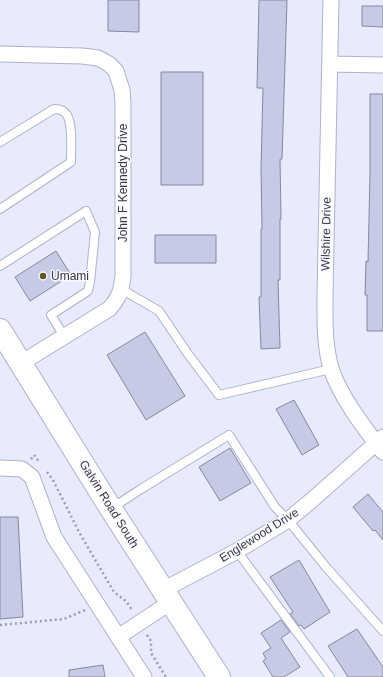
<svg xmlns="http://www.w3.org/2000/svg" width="383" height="677" font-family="Arial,sans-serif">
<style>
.building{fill:#c6cae5;stroke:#8488a1}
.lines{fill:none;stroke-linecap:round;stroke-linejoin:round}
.lane-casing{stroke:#aeb2cc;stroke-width:10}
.street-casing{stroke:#aeb2cc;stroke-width:17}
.primary-casing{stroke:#aeb2cc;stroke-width:24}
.path{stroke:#999caa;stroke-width:2.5;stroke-dasharray:2 3;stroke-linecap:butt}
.lane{stroke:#fff;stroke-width:8}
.street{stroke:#fff;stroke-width:15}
.primary{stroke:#fff;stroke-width:22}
.poi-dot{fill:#5f5623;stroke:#f8f9fe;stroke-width:1.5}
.labels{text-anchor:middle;stroke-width:3;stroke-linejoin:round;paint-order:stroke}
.street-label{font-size:12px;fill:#363843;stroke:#f8f9fe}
.poi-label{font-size:12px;fill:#363843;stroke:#f8f9fe;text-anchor:start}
</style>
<rect width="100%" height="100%" fill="#e8ebfb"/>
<path class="building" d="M 108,0 L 139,0 L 139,32 L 108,31 Z
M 259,0 L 287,0 L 282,159 L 280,159 L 281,219 L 280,219 L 280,280 L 278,280 L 280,348 L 261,349 L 259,297 L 261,297 L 261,229 L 262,229 L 261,168 L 263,88 L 257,88 Z
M 362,6 L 383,6 L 383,27 L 362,26 Z
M 161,72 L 203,72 L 203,185 L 161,185 Z
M 370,94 L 383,94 L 383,331 L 367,331 L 367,295 L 365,295 L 366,261 L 368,262 L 370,174 Z
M 155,235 L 216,235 L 216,263 L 155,263 Z
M 56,251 L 71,275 L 30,301 L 15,277 Z
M 145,332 L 185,396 L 146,420 L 107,355 Z
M 294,400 L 319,445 L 302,455 L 276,409 Z
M 230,448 L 251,483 L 220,501 L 199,467 Z
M 368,494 L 383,512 L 383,540 L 375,530 L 373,531 L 353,507 Z
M 0,517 L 18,517 L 23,617 L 0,619 Z
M 299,560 L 330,612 L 304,629 L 301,625 L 299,626 L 290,614 L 293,612 L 270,577 Z
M 281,620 L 290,632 L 281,638 L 300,667 L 284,677 L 273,677 L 263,661 L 266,659 L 263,653 L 271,648 L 261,633 Z
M 357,629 L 383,667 L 383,677 L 348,677 L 328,646 Z
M 103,665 L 105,677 L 69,677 L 69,670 Z"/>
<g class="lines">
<g class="lane-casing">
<path id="lane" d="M 0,142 L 54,109 C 59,109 64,110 67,115 C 73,125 71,150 71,162 L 0,209
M 0,266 L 86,211 L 95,232 L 90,282 L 88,291 L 51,315 L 64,336
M 121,289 L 159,311 L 188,354 L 219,395 L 331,369
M 112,508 L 141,489 L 229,435 L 275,507 L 288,520 L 326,567 L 383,631
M 237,551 L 330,677"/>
</g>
<g class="street-casing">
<path id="street" d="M 331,0 L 325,295 C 325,319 324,344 331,368 C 339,395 365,429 383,452
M 0,54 L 82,56 L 98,58 L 109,64 L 116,71 L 122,90 L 123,104 L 123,276 C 121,291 120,297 109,309 L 21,363
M 330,64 L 383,65
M 0,468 L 22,469 L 32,477 L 54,537 L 144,677
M 163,590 L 237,551 L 288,520 L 312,500 L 383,437
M 118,637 L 171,602"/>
</g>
<g class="primary-casing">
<path id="primary" d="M 0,330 L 111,509 L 219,677"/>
</g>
<path class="path" d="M 31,459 L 34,455 L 40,463
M 47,472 L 53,480 L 79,532 L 114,592 L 126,601 L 132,610
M 0,625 L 64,619 L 85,610
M 147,635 L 151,641 L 151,653 L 166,677"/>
<use href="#lane" class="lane"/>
<use href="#street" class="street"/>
<use href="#primary" class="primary"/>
</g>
<circle class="poi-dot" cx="43" cy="276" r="4"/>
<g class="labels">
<g class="street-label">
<text transform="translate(123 183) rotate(-90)" y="4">John F Kennedy Drive</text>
<text transform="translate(326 234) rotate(-89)" y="4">Wilshire Drive</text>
<text transform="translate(109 504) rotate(58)" y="4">Galvin Road South</text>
<text transform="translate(259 535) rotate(-32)" y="4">Englewood Drive</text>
</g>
<g class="poi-label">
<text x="51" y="280">Umami</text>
</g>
</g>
</svg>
